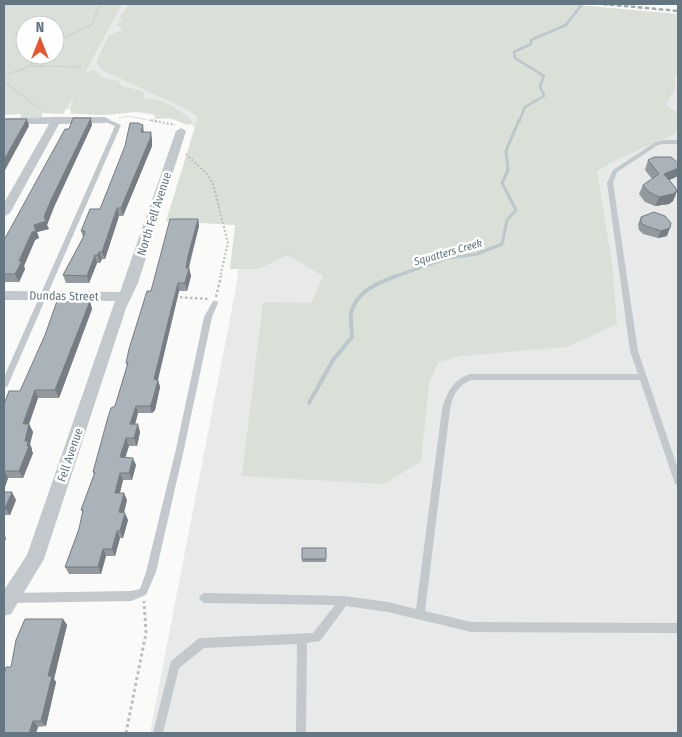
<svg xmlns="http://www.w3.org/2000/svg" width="682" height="737" font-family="'Fira Sans Condensed',sans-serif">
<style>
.built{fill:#e8e9e9}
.green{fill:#dadfd7;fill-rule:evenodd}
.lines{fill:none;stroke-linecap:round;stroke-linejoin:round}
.stream-far2{stroke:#bbc7cb;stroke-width:2.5}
.stream-far1{stroke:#bbc7cb;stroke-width:3}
.stream{stroke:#bbc7cb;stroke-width:4}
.path-far3{stroke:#bbbfc2;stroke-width:1;stroke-dasharray:1 1;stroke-linecap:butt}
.path-far2{stroke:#bbbfc2;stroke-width:2;stroke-dasharray:2 2;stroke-linecap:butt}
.path-far1{stroke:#bbbfc2;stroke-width:2.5;stroke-dasharray:2.5 2.5;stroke-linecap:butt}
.path{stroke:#bbbfc2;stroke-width:3;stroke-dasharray:3 3;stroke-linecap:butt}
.service{fill:#c3c8cc;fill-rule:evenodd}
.minor{fill:#c3c8cc;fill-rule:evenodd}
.rail{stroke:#a2aab0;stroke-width:2.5;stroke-dasharray:4.5 2.5;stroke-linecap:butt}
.wall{fill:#929a9f}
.shaded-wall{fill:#777d82}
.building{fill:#aab3b9;stroke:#777d82}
.labels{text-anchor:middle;stroke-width:5;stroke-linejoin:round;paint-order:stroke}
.far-water-label{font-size:11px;font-style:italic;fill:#60757c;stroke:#fff}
.street-label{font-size:12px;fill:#657683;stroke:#fff}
</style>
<rect width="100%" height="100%" fill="#fafaf8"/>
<path class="built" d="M 122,4 L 560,4 L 678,16 L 678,733 L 150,733 L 237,282 L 244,214 L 221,158 L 190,123 L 127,110 L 63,109 Z"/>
<path class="green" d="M 4,4 L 122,4 L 63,114 L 42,113 L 42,117 L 21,118 L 20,114 L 4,115 ZM 25,25 L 55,25 L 55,55 L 25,55 Z
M 129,4 L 568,4 L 678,14 L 678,74 L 675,74 L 675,89 L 666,105 L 678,113 L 678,126 L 675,134 L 620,158 L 597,171 L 612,263 L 617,324 L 567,347 L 462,356 L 438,362 L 429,384 L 421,461 L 384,484 L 242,476 L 263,302 L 311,303 L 323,276 L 288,255 L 259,269 L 230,269 L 235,225 L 166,221 L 198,117 L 186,109 L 102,70 L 96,62 L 109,35 L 123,30 L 116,25 L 122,21 L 120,16 Z
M 94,70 L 103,78 L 119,81 L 121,86 L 143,91 L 145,99 C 150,99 156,99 161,101 C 168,103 192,118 193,123 L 187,125 L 171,118 L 155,119 L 154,114 C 136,109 121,115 102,115 C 91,115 83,113 71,114 C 69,98 79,87 85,73 Z"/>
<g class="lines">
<path class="stream-far2" d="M 519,122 L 525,107 L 544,96 L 540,86 L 544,76 L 515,58 L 514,52 L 531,44 L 531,40 L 566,25 L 582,4"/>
<path class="stream-far1" d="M 393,277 L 448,258 L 477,254 L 502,244 L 507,220 L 516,210 L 502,183 L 508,170 L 506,151 L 519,120"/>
<path class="stream" d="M 309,403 L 333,360 L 352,337 C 352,330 350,320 351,313 C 356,291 378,283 396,276"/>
<path class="path-far3" d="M 55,41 L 92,25 L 100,4
M 28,66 L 81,67
M 4,75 L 24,69 L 43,55
M 4,81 L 42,111
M 119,118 L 129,116 L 157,122"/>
<path class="path-far2" d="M 151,120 L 175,125
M 186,154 L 207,174 L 213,184 L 228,243 L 220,277"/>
<path class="path-far1" d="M 175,297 L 209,299
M 216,297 L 221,276"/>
<path class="path" d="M 126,733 L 146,633 L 144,601"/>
<path class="service" d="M 105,118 L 121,125 L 8,385 L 7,387 L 4,388 L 4,377 L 115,126 L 103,121 L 102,120 Z
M 663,140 L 678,140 L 678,144 L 663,144 L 658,145 L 617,172 L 613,183 L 638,351 L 678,469 L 678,484 L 675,484 L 674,481 L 640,380 L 471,380 C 457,386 453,395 450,409 L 425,611 L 471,622 L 678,623 L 678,633 L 471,632 L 388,612 L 346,606 L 320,641 L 307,643 L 306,733 L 296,733 L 297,644 L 204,648 L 179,668 L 163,733 L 153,733 L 171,661 L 198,639 L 202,638 L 313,633 L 335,605 L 204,603 L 201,601 L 199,598 L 201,595 L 204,593 L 344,596 L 388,602 L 416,609 L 442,409 C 447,392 453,380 470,374 L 638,374 L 630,351 L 607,183 L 613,170 L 654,143 Z
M 213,301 L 217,301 L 218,303 L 212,317 L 184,449 L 156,572 L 146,595 L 131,601 L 12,603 L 9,601 L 7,598 L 9,595 L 12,593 L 131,591 L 140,589 L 146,572 L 176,449 L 204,317 Z"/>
<path class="minor" d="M 54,117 L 105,117 L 110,120 L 105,123 L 59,124 L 10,213 L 4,217 L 4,203 L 49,124 L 4,124 L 4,118 Z
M 181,128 L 186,131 L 138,283 L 126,308 L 44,559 L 11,614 L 4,616 L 4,590 L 27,555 L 115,301 L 4,300 L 4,291 L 120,292 L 176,131 Z"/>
<path class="rail" d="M 603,4 L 678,11"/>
</g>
<path class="wall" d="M 92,125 L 54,207 L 47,225 L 49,229 L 37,232 L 39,238 L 35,240 L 24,266 L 25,269 L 19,282 L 4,282 L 4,240 L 69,129 Z
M 143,125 L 144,132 L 152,139 L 152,146 L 123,216 L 119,216 L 105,259 L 102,259 L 100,263 L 97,263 L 89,283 L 66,283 L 63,275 L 83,237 L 81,231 L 100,209 Z
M 648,160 L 678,163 L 678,176 L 669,180 L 677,191 L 673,201 L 669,204 L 655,206 L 645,202 L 639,194 L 643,185 L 652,179 L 645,170 Z
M 654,212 L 667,236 L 658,238 L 643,234 L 639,230 L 638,224 L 641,217 Z
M 198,219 L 199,226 L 189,268 L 191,276 L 187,291 L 179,291 L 158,380 L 160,387 L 155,410 L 152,413 L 138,413 L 135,424 L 140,432 L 137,446 L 129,446 L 125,457 L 136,465 L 132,480 L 123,480 L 120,493 L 127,500 L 124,513 L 128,520 L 123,538 L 120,538 L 115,556 L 106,556 L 101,574 L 69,574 L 65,567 L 79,529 L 83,513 L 81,510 L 94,475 L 93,472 L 115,406 L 127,366 L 126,363 L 151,291 Z
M 90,301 L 92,309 L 59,398 L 38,398 L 29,424 L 33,432 L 30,444 L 32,449 L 32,451 L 33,453 L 23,478 L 8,478 L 4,490 L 4,404 L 20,391 Z
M 4,492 L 16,500 L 10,515 L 4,515 Z
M 326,548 L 326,562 L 302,562 L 302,559 Z
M 63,619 L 67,625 L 54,679 L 56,682 L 46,726 L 38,727 L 36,733 L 11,667 Z"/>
<path class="shaded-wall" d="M 91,118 L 92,125 L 54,207 L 47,225 L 49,229 L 37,232 L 39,238 L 35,240 L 24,266 L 25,269 L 19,282 L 15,274 L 19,261 L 34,225 L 44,217 L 51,200 Z
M 27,119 L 29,126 L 4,172 L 4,160 Z
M 151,132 L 152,139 L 152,146 L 123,216 L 121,208 Z
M 678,168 L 678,176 L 661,184 L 664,174 Z
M 677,191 L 673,201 L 669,204 L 655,206 L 659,197 Z
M 117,208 L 119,216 L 105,259 L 102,252 Z
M 198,219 L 199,226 L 189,264 L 189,269 L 189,268 L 191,276 L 187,291 L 185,283 L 188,256 Z
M 670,228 L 667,236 L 658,238 L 661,231 Z
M 99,252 L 102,259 L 100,263 L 98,255 Z
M 95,255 L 97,263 L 89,283 L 87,276 Z
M 178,283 L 179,291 L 156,387 L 154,379 Z
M 90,301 L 92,309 L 59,398 L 55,390 Z
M 158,380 L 160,387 L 155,410 L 152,413 L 150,406 Z
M 35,390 L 38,398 L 29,424 L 33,432 L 30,444 L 32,449 L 32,451 L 33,453 L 23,478 L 19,471 L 25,441 L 23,424 Z
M 136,406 L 138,413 L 133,432 L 130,424 Z
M 138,424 L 140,432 L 137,446 L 134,438 Z
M 126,438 L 129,446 L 123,465 L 120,457 Z
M 133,458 L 136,465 L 132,480 L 129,473 Z
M 4,470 L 8,478 L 4,490 Z
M 120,473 L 123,480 L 118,500 L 115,493 Z
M 12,492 L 16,500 L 10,515 L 5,508 Z
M 124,493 L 127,500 L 122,520 L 119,512 Z
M 125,513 L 128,520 L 123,538 L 120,531 Z
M 117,531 L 120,538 L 115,556 L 112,549 Z
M 4,534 L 6,538 L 4,545 Z
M 103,549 L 106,556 L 101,574 L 98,567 Z
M 63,619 L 67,625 L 54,679 L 56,682 L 46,726 L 41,721 L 48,676 Z
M 33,721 L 38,727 L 36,733 L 29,733 Z"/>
<path class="building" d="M 73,118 L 91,118 L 51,200 L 44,217 L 46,221 L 34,225 L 36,231 L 32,232 L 19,261 L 22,261 L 15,274 L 4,274 L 4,240 L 65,129 L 69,129 Z
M 4,119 L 27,119 L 4,160 Z
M 130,123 L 138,123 L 143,125 L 141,132 L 151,132 L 150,139 L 121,208 L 117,208 L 102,252 L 99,252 L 98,255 L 95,255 L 87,276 L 63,275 L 84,236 L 85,231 L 81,231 L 90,209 L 100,209 L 125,146 Z
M 654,157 L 671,157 L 678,163 L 678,168 L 664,174 L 675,187 L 677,191 L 673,194 L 659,197 L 649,192 L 643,185 L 659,174 L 648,160 Z
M 654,212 L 665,216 L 671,223 L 670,228 L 661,231 L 646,226 L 641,223 L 641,217 Z
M 170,219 L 198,219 L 188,256 L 186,268 L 189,268 L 185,283 L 178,283 L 170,314 L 154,379 L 158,380 L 152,402 L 150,406 L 136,406 L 130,424 L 138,424 L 134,438 L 126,438 L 120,457 L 133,458 L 129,473 L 120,473 L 115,493 L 124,493 L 119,512 L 125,513 L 120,531 L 117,531 L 112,549 L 103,549 L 98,567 L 65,567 L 79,529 L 83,510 L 81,510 L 95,472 L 93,472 L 108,417 L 111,408 L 115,406 L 128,363 L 126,363 L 129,349 L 147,291 L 151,291 Z
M 57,301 L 90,301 L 55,390 L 35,390 L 23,424 L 29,424 L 25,441 L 28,441 L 27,446 L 29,446 L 19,471 L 4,471 L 4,404 L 9,391 L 20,391 L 45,335 Z
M 4,492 L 12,492 L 5,508 L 4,508 Z
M 302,548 L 326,548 L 326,559 L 302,559 Z
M 25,619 L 63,619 L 48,676 L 52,676 L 41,721 L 33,721 L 29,733 L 4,733 L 4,674 L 6,667 L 11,667 L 16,640 Z"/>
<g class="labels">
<g class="far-water-label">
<text transform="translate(448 252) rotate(-16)" y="4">Squatters Creek</text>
</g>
<g class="street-label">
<text transform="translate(154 214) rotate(-72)" y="4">North Fell Avenue</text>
<text transform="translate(64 296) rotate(1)" y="4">Dundas Street</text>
<text transform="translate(70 455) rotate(-71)" y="4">Fell Avenue</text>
</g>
</g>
<rect width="682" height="737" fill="none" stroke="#657683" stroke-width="10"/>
<g transform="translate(40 40)"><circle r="24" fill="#ffffff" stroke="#c1c8cd"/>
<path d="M0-4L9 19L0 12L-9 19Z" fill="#e4572e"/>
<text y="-8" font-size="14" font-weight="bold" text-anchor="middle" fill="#657683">N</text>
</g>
</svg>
